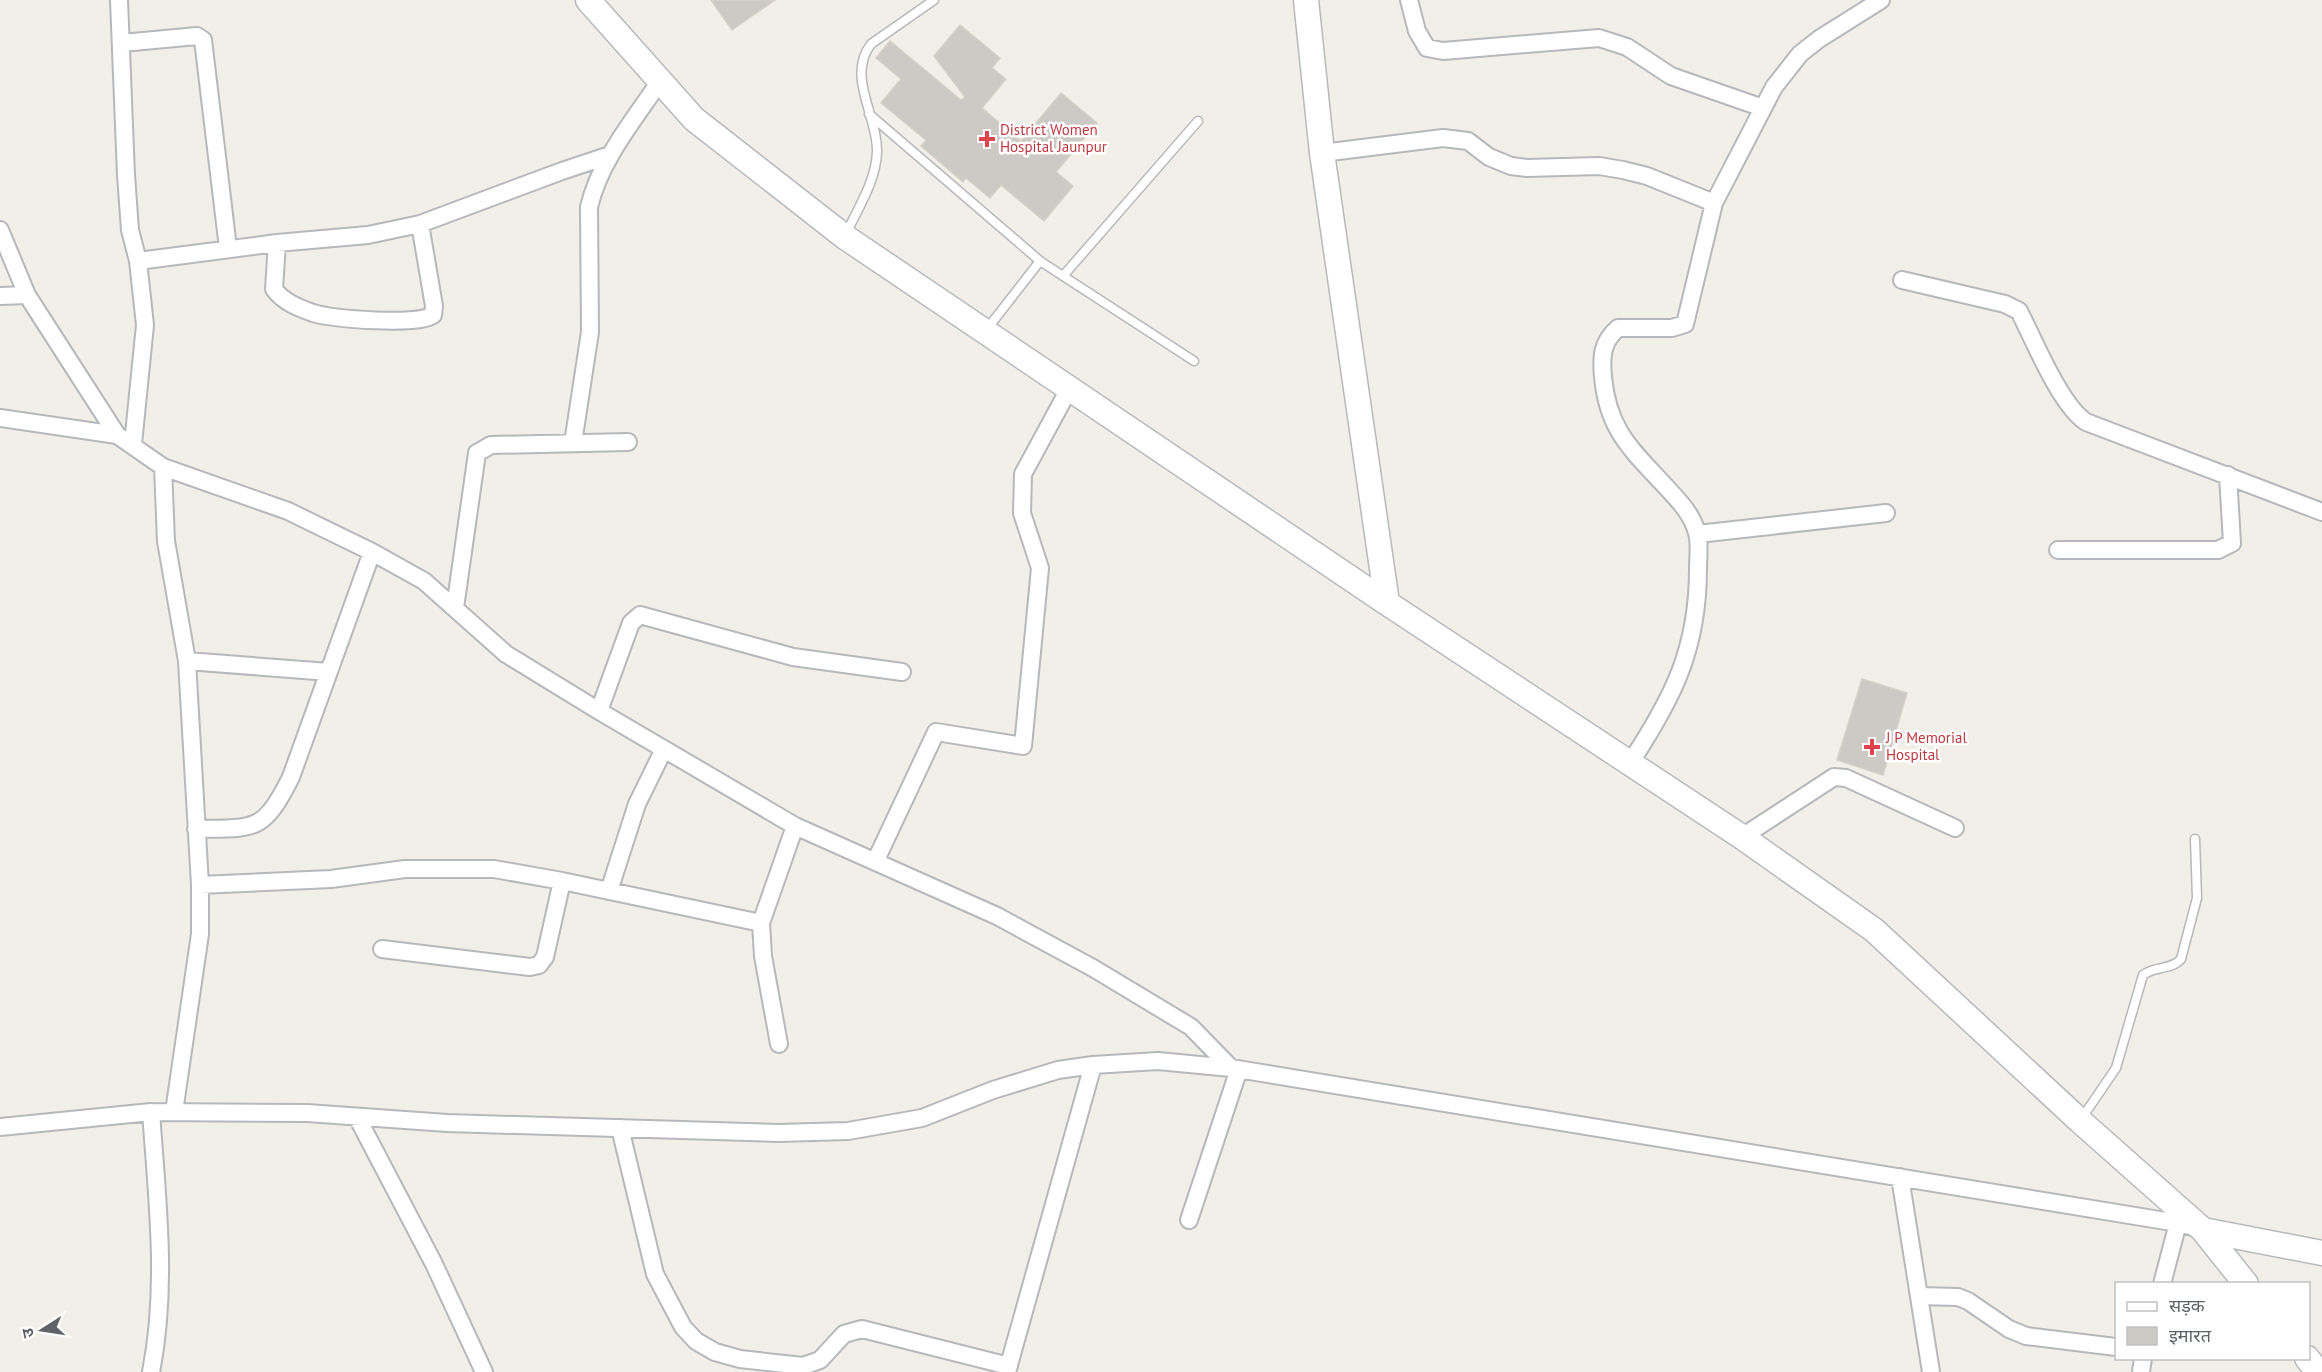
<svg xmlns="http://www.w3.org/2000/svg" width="2322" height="1372" font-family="'PT Sans','Noto Sans Devanagari',sans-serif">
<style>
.building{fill:#cccac5;stroke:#d6d1c6;stroke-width:1.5}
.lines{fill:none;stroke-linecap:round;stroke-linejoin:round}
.lane-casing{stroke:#b5b8bc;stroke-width:11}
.street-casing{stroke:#b5b8bc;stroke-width:20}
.secondary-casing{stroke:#b6babf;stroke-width:27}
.lane{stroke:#fff;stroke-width:8}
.street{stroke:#fff;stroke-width:16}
.secondary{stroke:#fff;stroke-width:24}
.health-dot{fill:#e0444e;stroke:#fff;stroke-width:2}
.labels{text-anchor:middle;stroke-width:5;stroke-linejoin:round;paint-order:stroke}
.health-label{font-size:15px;fill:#be3a42;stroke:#fff;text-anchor:start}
</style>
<rect width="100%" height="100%" fill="#f1efe8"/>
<path class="building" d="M 711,0 L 775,0 L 732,30 Z
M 960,25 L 1000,58 L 992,68 L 1006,79 L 982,108 L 1021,141 L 1061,93 L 1097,123 L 1056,172 L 1073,186 L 1044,221 L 1001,185 L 990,198 L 966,178 L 963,182 L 921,146 L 926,140 L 881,103 L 901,79 L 876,58 L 890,41 L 961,100 L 965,97 L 934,56 Z
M 1862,679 L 1907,693 L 1883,775 L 1837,760 Z"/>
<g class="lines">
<g class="lane-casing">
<path id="lane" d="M 869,114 L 1040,261 L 1194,361
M 846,234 C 858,208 876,181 877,152 C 878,116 846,77 871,44 L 934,0
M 1063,276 L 1198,121
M 987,329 L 1040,261
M 2082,1118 L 2116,1068 L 2143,975 C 2154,966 2172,970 2181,959 L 2197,898 L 2195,839"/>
</g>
<g class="street-casing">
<path id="street" d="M 119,0 L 126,175 L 130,230 L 138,261 L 145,325 L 133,444
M 1409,0 L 1417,31 L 1427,48 L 1443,51 L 1599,38 L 1627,47 L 1671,76 L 1763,108
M 122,43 L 197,36 L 203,40 L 228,248
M 1322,153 L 1443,138 L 1468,141 L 1489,157 L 1511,166 L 1527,168 L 1599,166 L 1623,170 L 1647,176 L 1714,203
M 0,230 L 27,295 L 117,435
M 277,243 L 274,289 C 283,302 299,308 313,313 C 334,319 417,326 433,315 L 434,306 L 420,224
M 138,261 L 277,243 L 368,235 L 420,224 L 562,171 L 610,155
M 1902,280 L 2005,304 L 2019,311 C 2034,340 2060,405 2086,422 L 2322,512
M 0,296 L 27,295
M 0,418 L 117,435 L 163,467 L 288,511 L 372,552 L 424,581 L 506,654 L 599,711 L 795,826 L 997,916 L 1093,968 L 1191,1027 L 1231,1068
M 573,443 L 590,332 L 589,207 C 600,160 634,120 660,81
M 163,467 L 166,541 L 187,661 L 200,885 L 200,934 L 174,1112
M 1698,534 L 1886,513
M 2058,550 L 2218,550 L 2232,543 L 2228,475
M 455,608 L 477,453 L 491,445 L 628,442
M 187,661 L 329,672
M 599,711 L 631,623 L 640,615 L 793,657 L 902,672
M 1630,763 C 1673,698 1698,649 1698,569 C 1698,558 1700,543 1697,533 C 1692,514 1679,501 1667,488 C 1632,450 1608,431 1603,377 C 1601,356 1602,342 1618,328 L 1672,328 L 1685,324 L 1714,203 L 1774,87 L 1800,54 L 1819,39 L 1881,0
M 196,829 C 255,828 263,833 291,777 L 372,552
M 1742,837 L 1834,777 L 1846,778 L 1955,828
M 875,862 L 936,732 L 1023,746 L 1040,568 L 1022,513 L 1023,474 L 1069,389
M 200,885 L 331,879 L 405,869 L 494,869 L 562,881 L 761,923
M 609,891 L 637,804 L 664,749
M 382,949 L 530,967 L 539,965 L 545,957 L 562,881
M 779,1044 L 763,956 L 761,923 L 795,826
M 357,1117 L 434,1264 L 484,1372
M 0,1127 L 151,1112 L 307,1113 L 447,1123 L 779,1133 L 848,1131 L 922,1118 L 993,1090 L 1058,1070 L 1093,1065 L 1158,1061 L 1231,1068 L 2178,1223 L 2197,1228
M 620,1128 L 655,1274 L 683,1327 L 696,1341 L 715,1352 L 740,1359 L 803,1366 L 820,1360 L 844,1334 L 862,1329 L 1009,1366
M 1900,1177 L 1931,1372
M 1189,1220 L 1239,1069
M 2162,1284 L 2178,1223
M 1919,1296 L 1958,1297 L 1968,1301 L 2009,1329 L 2026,1336 L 2116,1347
M 151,1372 C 168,1286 157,1198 151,1112
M 1007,1372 L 1093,1065
M 2141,1372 L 2143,1358"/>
</g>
<g class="secondary-casing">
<path id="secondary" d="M 588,0 L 694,119 L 845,237 L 1387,603
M 1306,0 L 1322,153 L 1387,603 L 1742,837 L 1874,930 L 2080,1121 L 2203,1230 L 2246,1284
M 2203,1230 L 2322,1253
M 2307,1358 L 2318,1372"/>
</g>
<use href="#lane" class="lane"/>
<use href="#street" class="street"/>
<use href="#secondary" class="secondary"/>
</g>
<g class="health-dot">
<path d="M984 130h6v6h6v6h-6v6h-6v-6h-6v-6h6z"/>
<path d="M1869 738h6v6h6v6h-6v6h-6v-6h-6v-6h6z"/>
</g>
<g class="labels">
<g class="health-label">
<text x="1000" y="135">District Women<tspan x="1000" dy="17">Hospital Jaunpur</tspan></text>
<text x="1886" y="743">J P Memorial<tspan x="1886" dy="17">Hospital</tspan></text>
</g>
</g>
<rect x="2115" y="1282" width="195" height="78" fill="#ffffff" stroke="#bfc1c3" stroke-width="1.5"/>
<rect x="2127" y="1302" width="30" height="9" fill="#ffffff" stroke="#bfc1c3" stroke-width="1.5"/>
<text x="2169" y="1312" font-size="18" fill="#5f6368">सड़क</text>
<rect x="2127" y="1327" width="30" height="18" fill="#cccac5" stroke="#bfc1c3" stroke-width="1.5"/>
<text x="2169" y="1342" font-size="18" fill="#5f6368">इमारत</text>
<g transform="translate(42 1330) rotate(258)" stroke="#ffffff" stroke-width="4.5" paint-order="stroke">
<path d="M0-4.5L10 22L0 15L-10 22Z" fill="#5f6368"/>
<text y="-9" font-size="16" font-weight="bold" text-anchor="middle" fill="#5f6368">उ</text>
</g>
</svg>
